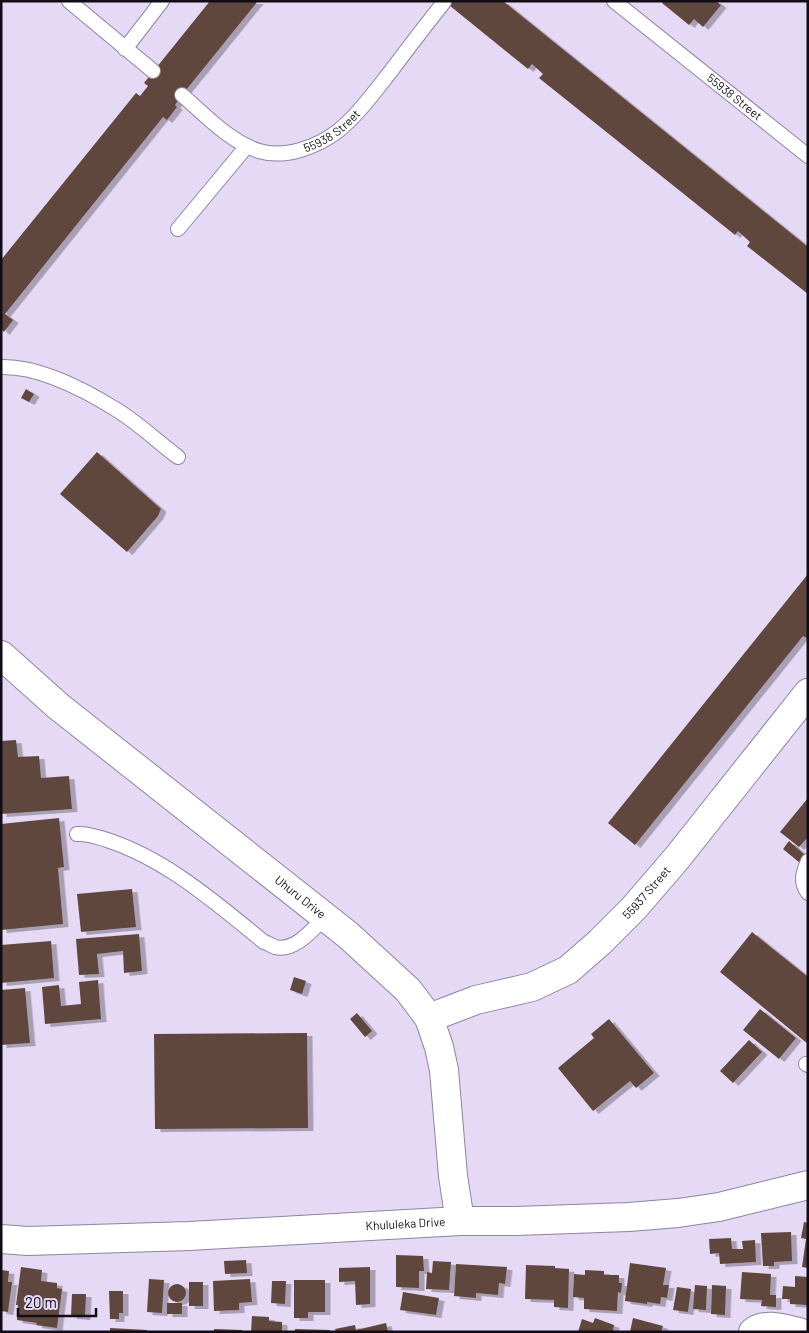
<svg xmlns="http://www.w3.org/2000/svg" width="809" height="1333" font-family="Barlow,sans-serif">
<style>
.building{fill:#61463e;filter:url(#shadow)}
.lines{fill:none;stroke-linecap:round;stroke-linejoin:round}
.lane-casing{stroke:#8f849e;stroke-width:16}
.street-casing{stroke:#8f849e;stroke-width:30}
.secondary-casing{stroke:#8f849e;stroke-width:30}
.lane{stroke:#fff;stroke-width:14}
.street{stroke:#fff;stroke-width:28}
.secondary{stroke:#fff;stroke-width:28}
.labels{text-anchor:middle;stroke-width:5;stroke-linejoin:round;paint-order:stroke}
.street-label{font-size:12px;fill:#110d16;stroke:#e5d9f5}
</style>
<defs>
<filter id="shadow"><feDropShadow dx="5.5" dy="3" stdDeviation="0" flood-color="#0004"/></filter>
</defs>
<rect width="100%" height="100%" fill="#e5d9f5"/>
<path class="building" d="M 210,1 L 258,1 L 182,95 L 175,105 L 177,107 L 167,120 L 163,117 L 5,314 L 13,320 L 4,332 L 1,329 L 1,260 L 136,93 L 140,96 L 148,86 L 144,83 Z
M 444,1 L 503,1 L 808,247 L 808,294 L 747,246 L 750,242 L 738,231 L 735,235 L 539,78 L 543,74 L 532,64 L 528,69 Z
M 663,1 L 716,1 L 721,5 L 703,27 L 694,19 L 689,25 L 662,3 Z
M 26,389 L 34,394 L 29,402 L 21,398 Z
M 97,452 L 161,509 L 158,516 L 127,552 L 60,494 Z
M 808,574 L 808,637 L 807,638 L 803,636 L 635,845 L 608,823 Z
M 16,740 L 18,757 L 39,756 L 41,778 L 69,776 L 72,809 L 1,814 L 1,741 Z
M 808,798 L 808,837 L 799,847 L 780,832 Z
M 59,818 L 64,867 L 58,868 L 63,924 L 1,930 L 1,824 Z
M 789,841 L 806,856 L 800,863 L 783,849 Z
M 132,889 L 136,927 L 81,932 L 77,894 Z
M 752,932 L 808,977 L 808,1044 L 720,972 Z
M 139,934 L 142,971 L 124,973 L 123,951 L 97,954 L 99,974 L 79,975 L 76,939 Z
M 51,941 L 54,978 L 1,983 L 1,945 Z
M 294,977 L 306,981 L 302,994 L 290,990 Z
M 98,980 L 101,1019 L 45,1024 L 42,987 L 59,985 L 61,1006 L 81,1004 L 79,982 Z
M 25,988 L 30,1043 L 1,1045 L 1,990 Z
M 760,1009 L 796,1038 L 779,1059 L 743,1030 Z
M 357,1013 L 372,1031 L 365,1037 L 350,1019 Z
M 609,1019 L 654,1073 L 636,1088 L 630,1081 L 593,1111 L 558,1068 L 594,1038 L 591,1034 Z
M 307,1033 L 308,1128 L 155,1129 L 154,1034 Z
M 749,1040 L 762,1052 L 733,1083 L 720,1071 Z
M 804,1222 L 808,1223 L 808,1268 L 802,1267 L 806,1239 L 801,1238 Z
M 791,1232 L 792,1261 L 774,1262 L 774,1266 L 763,1266 L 761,1233 Z
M 731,1238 L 732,1249 L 743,1249 L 742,1241 L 755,1240 L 756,1262 L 720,1264 L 719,1253 L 710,1254 L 709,1239 Z
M 396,1255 L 423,1256 L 424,1271 L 419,1271 L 419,1288 L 396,1287 Z
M 246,1260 L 247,1273 L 225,1274 L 224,1261 Z
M 433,1261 L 451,1262 L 449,1290 L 426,1289 L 427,1272 L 432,1273 Z
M 630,1263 L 666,1268 L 663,1285 L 669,1285 L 667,1298 L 661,1297 L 660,1304 L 647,1302 L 647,1304 L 625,1301 Z
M 456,1264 L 507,1267 L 505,1284 L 499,1283 L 498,1295 L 476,1293 L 476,1298 L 454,1296 Z
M 526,1265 L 555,1266 L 555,1268 L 569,1269 L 568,1308 L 554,1307 L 554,1300 L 525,1299 Z
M 21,1267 L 42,1270 L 41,1281 L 57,1283 L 57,1288 L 62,1289 L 57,1328 L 36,1325 L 37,1323 L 17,1320 L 18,1305 L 16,1305 Z
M 370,1267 L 370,1304 L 356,1305 L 355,1281 L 339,1282 L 339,1268 Z
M 1,1270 L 9,1271 L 8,1282 L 12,1282 L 8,1312 L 1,1311 Z
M 585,1270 L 604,1271 L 604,1275 L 619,1275 L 619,1283 L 622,1283 L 621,1293 L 618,1292 L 617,1311 L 584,1309 L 584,1298 L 573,1297 L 574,1274 L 585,1275 Z
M 742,1272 L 771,1274 L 770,1295 L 776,1295 L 776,1307 L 761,1306 L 762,1300 L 740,1299 Z
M 795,1276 L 808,1277 L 808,1305 L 790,1304 L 790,1299 L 782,1299 L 783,1286 L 795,1287 Z
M 149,1279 L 164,1280 L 162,1313 L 147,1312 Z
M 250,1279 L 252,1302 L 239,1303 L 239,1310 L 214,1311 L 213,1281 Z
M 294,1280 L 325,1280 L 325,1312 L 308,1312 L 308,1318 L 294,1318 Z
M 272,1281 L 286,1281 L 285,1304 L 271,1303 Z
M 189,1282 L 203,1282 L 203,1306 L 189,1306 Z
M168 1293a9 9 0 1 1 18 0a9 9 0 1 1-18 0Z
M 695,1285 L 707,1286 L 706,1310 L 693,1309 Z
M 712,1285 L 726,1286 L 725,1315 L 711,1314 Z
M 677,1287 L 691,1289 L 688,1312 L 673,1310 Z
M 109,1291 L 123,1291 L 123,1313 L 119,1313 L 119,1319 L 110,1319 Z
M 403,1292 L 439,1298 L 436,1315 L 400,1310 Z
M 72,1294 L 86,1294 L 85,1317 L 71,1316 Z
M 167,1303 L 182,1303 L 182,1314 L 167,1314 Z
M 252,1316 L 269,1317 L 269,1321 L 282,1322 L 282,1332 L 251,1332 Z
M 595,1318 L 614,1325 L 613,1330 L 616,1332 L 578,1332 L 582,1319 L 593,1323 Z
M 633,1318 L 663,1326 L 661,1332 L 630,1332 Z
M 386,1323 L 388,1332 L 336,1332 L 335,1329 L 355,1325 L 356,1330 Z
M 110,1328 L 147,1330 L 147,1332 L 110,1332 Z
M 214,1329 L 242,1330 L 242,1332 L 214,1332 Z
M 295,1329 L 330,1330 L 330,1332 L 295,1332 Z"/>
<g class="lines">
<g class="lane-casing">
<g id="lane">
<path d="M 69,1 L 153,71"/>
<path id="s1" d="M 614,1 L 808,156"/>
<path d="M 125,49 L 162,1"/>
<path id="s2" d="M 182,95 C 205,115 230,142 259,151 C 285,159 317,147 338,131 C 357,116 376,90 391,71 C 408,48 426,25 444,2"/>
<path d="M 178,229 L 247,146"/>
<path d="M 1,367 C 39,366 85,390 117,410 C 138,423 158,442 178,457"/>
<path d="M 77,834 C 88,833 97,837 107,840 C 166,859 216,903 264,942 C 268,943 272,946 275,947 C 295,952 313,929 325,917"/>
<path d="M 808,861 C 803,873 800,882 808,893"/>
<path d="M 806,1064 L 808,1065"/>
</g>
</g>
<g class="street-casing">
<g id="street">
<path id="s3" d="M 429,1018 L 476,1000 L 532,987 L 568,970 L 600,942 L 634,908 L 677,858 L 808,693"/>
<path d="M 753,1332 C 765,1322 785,1329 799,1332"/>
</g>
</g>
<g class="secondary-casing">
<g id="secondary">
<path id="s4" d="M 1,655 L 58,706 L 348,935 L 408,990 L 429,1018 L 439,1047 L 444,1070 L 453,1176 L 460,1221"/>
<path id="s5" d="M 1,1239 L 28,1241 L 189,1236 L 460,1221 L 516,1221 L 629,1217 L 678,1213 L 719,1207 L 808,1185"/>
</g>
</g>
<use href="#lane" class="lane"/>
<use href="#street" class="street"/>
<use href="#secondary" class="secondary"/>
</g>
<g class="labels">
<g class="street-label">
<text dy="4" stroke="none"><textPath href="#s1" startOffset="154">55938 Street</textPath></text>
<text dy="4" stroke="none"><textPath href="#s2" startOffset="175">55938 Street</textPath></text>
<text dy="4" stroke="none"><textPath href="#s3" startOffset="258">55937 Street</textPath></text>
<text dy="4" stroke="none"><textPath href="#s4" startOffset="385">Uhuru Drive</textPath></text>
<text dy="4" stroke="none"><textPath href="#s5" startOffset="405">Khululeka Drive</textPath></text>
</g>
</g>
<rect width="809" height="1333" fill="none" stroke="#110d16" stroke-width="5"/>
<path d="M18 1308v8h78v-8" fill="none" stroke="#110d16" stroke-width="2.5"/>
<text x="25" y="1308" font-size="15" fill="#110d16" stroke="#e5d9f5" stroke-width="4" paint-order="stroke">20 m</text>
</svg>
